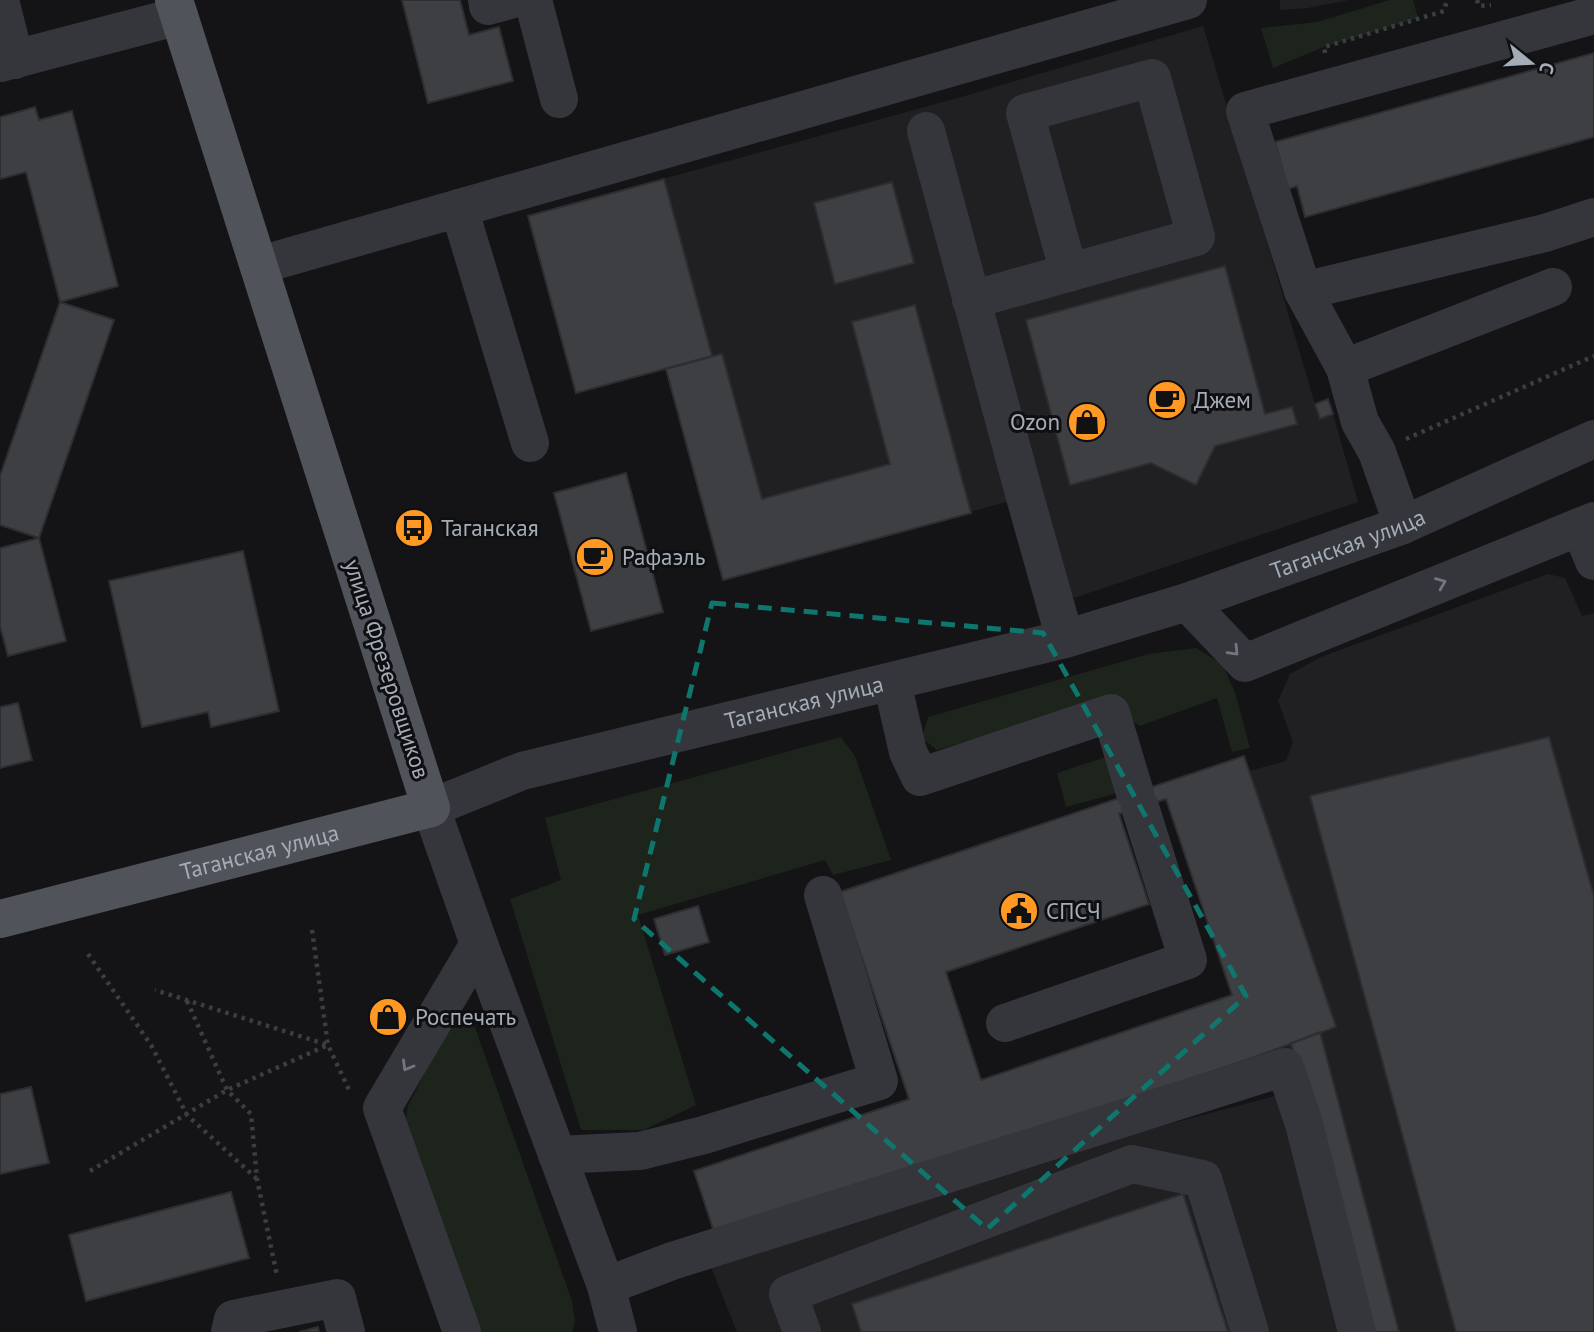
<svg xmlns="http://www.w3.org/2000/svg" width="1594" height="1332" font-family="'PT Sans',sans-serif">
<style>
.built{fill:#202023}
.green{fill:#1c241c}
.building{fill:#3e3f43;stroke:#2e2e32;stroke-width:2;fill-rule:evenodd}
.lines{fill:none;stroke-linecap:round;stroke-linejoin:round}
.path{stroke:#3a3e42;stroke-width:4.5;stroke-dasharray:3.5 5;stroke-linecap:butt}
.minor{stroke:#34363b;stroke-width:38}
.major{stroke:#50545a;stroke-width:38}
.oneway{stroke:#72777f}
.marked{fill:none;stroke:#0f766e;stroke-width:5;stroke-dasharray:14 9;stroke-linejoin:round}
.labels{text-anchor:middle;stroke-width:6;stroke-linejoin:round;paint-order:stroke}
.poi-label{font-size:23px;fill:#a4adb7;stroke:#0f0f11;text-anchor:start}
.street-label{font-size:23px;fill:#a4adb7;stroke:#0f0f11}
</style>
<rect width="100%" height="100%" fill="#141416"/>
<path class="built" d="M 1280,0 L 1349,0 L 1308,8 L 1280,10 Z
M 1203,26 L 1315,404 L 1320,419 L 1333,414 L 1358,502 L 1074,598 L 1044,557 L 1024,497 L 723,580 L 666,369 L 576,393 L 528,216 L 961,97 Z
M 1548,574 L 1565,578 L 1582,616 L 1594,613 L 1594,1332 L 737,1332 L 711,1267 L 1026,1162 L 1275,1096 L 1252,1058 L 1335,1027 L 1249,771 L 1286,761 L 1293,742 L 1278,701 L 1290,674 L 1321,657 Z"/>
<path class="green" d="M 1390,0 L 1413,0 L 1418,18 L 1324,47 L 1273,68 L 1261,28 L 1317,22 Z
M 1196,648 L 1222,664 L 1235,692 L 1250,748 L 1232,752 L 1217,698 L 1140,726 L 1128,719 L 1121,697 L 937,750 L 922,738 L 928,717 L 1149,654 Z
M 841,737 L 855,756 L 891,860 L 833,875 L 825,860 L 638,915 L 696,1105 L 644,1130 L 581,1130 L 510,899 L 561,880 L 545,818 Z
M 1109,756 L 1118,793 L 1066,807 L 1057,773 Z
M 457,1010 L 465,1012 L 472,1019 L 572,1301 L 575,1322 L 572,1332 L 480,1332 L 404,1129 L 408,1106 Z"/>
<path class="building" d="M 402,0 L 460,0 L 469,35 L 499,27 L 513,81 L 428,103 Z
M 1594,53 L 1594,137 L 1305,217 L 1297,186 L 1288,189 L 1275,142 Z
M 35,107 L 39,120 L 72,111 L 118,286 L 60,302 L 26,172 L 0,179 L 0,117 Z
M 664,179 L 712,356 L 576,393 L 528,216 Z
M 892,182 L 914,263 L 835,284 L 814,203 Z
M 1225,266 L 1265,414 L 1292,407 L 1297,424 L 1215,446 L 1196,485 L 1151,463 L 1070,485 L 1026,320 Z
M 60,302 L 114,320 L 39,538 L 0,525 L 0,476 Z
M 915,305 L 971,513 L 723,580 L 666,369 L 722,354 L 762,499 L 890,464 L 852,322 Z
M 1328,399 L 1333,414 L 1320,419 L 1315,404 Z
M 626,473 L 663,612 L 591,631 L 554,493 Z
M 39,538 L 66,641 L 8,656 L 0,626 L 0,548 Z
M 243,551 L 279,711 L 211,727 L 208,712 L 142,727 L 109,581 Z
M 18,703 L 32,760 L 0,768 L 0,707 Z
M 1549,737 L 1594,896 L 1594,1332 L 1456,1332 L 1310,796 Z
M 1244,756 L 1336,1027 L 1252,1058 L 716,1238 L 694,1171 L 909,1099 L 840,892 ZM 1166,799 L 1232,995 L 981,1080 L 946,972 L 1149,904 L 1119,814 Z
M 698,906 L 709,942 L 665,955 L 654,919 Z
M 1320,1032 L 1399,1332 L 1366,1332 L 1291,1043 Z
M 31,1087 L 49,1163 L 0,1174 L 0,1094 Z
M 231,1192 L 249,1258 L 86,1301 L 69,1235 Z
M 1183,1194 L 1228,1332 L 861,1332 L 852,1304 Z
M 318,1327 L 319,1332 L 299,1332 Z"/>
<g class="lines">
<path class="path" d="M 1477,0 L 1479,6 L 1491,5
M 1325,53 L 1324,47 L 1444,11 L 1447,0
M 1406,439 L 1594,356
M 312,930 L 328,1045 L 350,1092
M 88,954 L 151,1045 L 187,1115 L 256,1178
M 187,1001 L 227,1090 L 251,1114 L 257,1179 L 277,1276
M 90,1171 L 227,1090 L 328,1045 L 155,990"/>
<g class="minor">
<path d="M 0,0 L 15,60"/>
<path d="M 487,0 L 488,6 L 510,0"/>
<path d="M 533,0 L 559,99"/>
<path d="M 0,63 L 179,16"/>
<path d="M 926,131 L 1025,497 L 1065,639"/>
<path d="M 459,208 L 530,443"/>
<path d="M 260,265 L 1188,0"/>
<path d="M 1303,291 L 1545,233 L 1594,217"/>
<path d="M 971,300 L 1196,237 L 1152,78 L 1025,113 L 1069,273"/>
<path d="M 1345,368 L 1553,287"/>
<path d="M 1403,525 L 1377,452 L 1360,422 L 1345,368 L 1303,291 L 1245,111 L 1594,15"/>
<path d="M 1580,527 L 1594,561"/>
<path d="M 1187,602 L 1245,663 L 1594,521"/>
<path d="M 892,682 L 908,752 L 920,777 L 1111,713 L 1135,793"/>
<path d="M 1005,1023 L 1188,960 L 1140,807"/>
<path d="M 557,1155 L 640,1151 L 704,1135 L 879,1081 L 823,895"/>
<path d="M 606,1286 L 672,1261 L 1285,1067 L 1304,1124 L 1357,1332"/>
<path d="M 230,1332 L 233,1319 L 337,1298 L 346,1332"/>
<path d="M 462,1332 L 382,1108 L 479,944"/>
<path id="s1" d="M 618,1332 L 606,1286 L 479,944 L 431,808 L 522,771 L 1065,639 L 1187,602 L 1403,525 L 1594,439"/>
<path d="M 802,1332 L 788,1294 L 1132,1164 L 1203,1179 L 1250,1332"/>
</g>
<path class="major" id="s2" d="M 0,919 L 431,808 L 174,0"/>
</g>
<defs><path id="oneway-chevron" d="M-2-3.5L2.5 0L-2 3.5" fill="none" stroke-width="1.6" stroke-linecap="round" stroke-linejoin="round" transform="scale(1.75)"/></defs>
<g class="oneway">
<use href="#oneway-chevron" transform="translate(1441 583) rotate(-22)"/>
<use href="#oneway-chevron" transform="translate(1234 651) rotate(46)"/>
<use href="#oneway-chevron" transform="translate(407 1066) rotate(120)"/>
</g>
<path class="marked" d="M 712,603 L 1043,633 L 1246,996 L 987,1229 L 634,919 Z"/>
<defs>
<g id="cafe-disc" transform="scale(2.0125)"><circle r="9.5" fill="#ff9923" stroke="#0f0f11"/><path d="M-5.5-4.5H6V0H3Q3 3.5 0 3.5H-2.5Q-5.5 3.5-5.5 0ZM3-3.2v2h1.7v-2ZM-6 4.5H4V6H-6Z" fill="#111"/></g>
<g id="shop-disc" transform="scale(2.0125)"><circle r="9.5" fill="#ff9923" stroke="#0f0f11"/><path d="M-5-2.5h2.3a2.7 3.5 0 0 1 5.4 0H5L5.5 6h-11ZM-1.5-2.5h3a1.5 2.3 0 0 0-3 0Z" fill="#111"/></g>
<g id="bus-disc" transform="scale(2.0125)"><circle r="9.5" fill="#ff9923" stroke="#0f0f11"/><path d="M-5-6H5V4H4V6H2V4H-2V6H-4V4H-5ZM-3.5-4V0h7V-4ZM-3.5 1.2v1.5H-2V1.2ZM2 1.2v1.5H3.5V1.2Z" fill="#111"/></g>
<g id="civic-disc" transform="scale(2.0125)"><circle r="9.5" fill="#ff9923" stroke="#0f0f11"/><path d="M-.6-6.5H3V-4.5H.6V-3L4-1V1h2V6H-6V1h2V-1L-.6-3ZM-1.2 2.5V6h2.4V2.5Z" fill="#111"/></g>
</defs>
<g fill-rule="evenodd">
<use href="#cafe-disc" x="1167" y="400"/>
<use href="#shop-disc" x="1087" y="422"/>
<use href="#bus-disc" x="414" y="528"/>
<use href="#cafe-disc" x="595" y="557"/>
<use href="#civic-disc" x="1019" y="911"/>
<use href="#shop-disc" x="388" y="1017"/>
</g>
<g class="labels">
<g class="poi-label">
<text x="1194" y="408">Джем</text>
<text x="1060" y="430" text-anchor="end">Ozon</text>
<text x="441" y="536">Таганская</text>
<text x="622" y="565">Рафаэль</text>
<text x="1046" y="919">СПСЧ</text>
<text x="415" y="1025">Роспечать</text>
</g>
<g class="street-label">
<text dy="8" stroke="none"><textPath href="#s1" startOffset="1512">Таганская улица</textPath></text>
<text transform="translate(387 669) rotate(72)" y="8">улица Фрезеровщиков</text>
<text dy="8" stroke="none"><textPath href="#s1" startOffset="945">Таганская улица</textPath></text>
<text dy="8" stroke="none"><textPath href="#s2" startOffset="268">Таганская улица</textPath></text>
</g>
</g>
<g transform="translate(1531 63) rotate(108)" stroke="#0f0f11" stroke-width="5" paint-order="stroke">
<path d="M0-5L12 26L0 18L-12 26Z" fill="#a4adb7"/>
<text y="-10" font-size="19" font-weight="bold" text-anchor="middle" fill="#a4adb7">С</text>
</g>
</svg>
